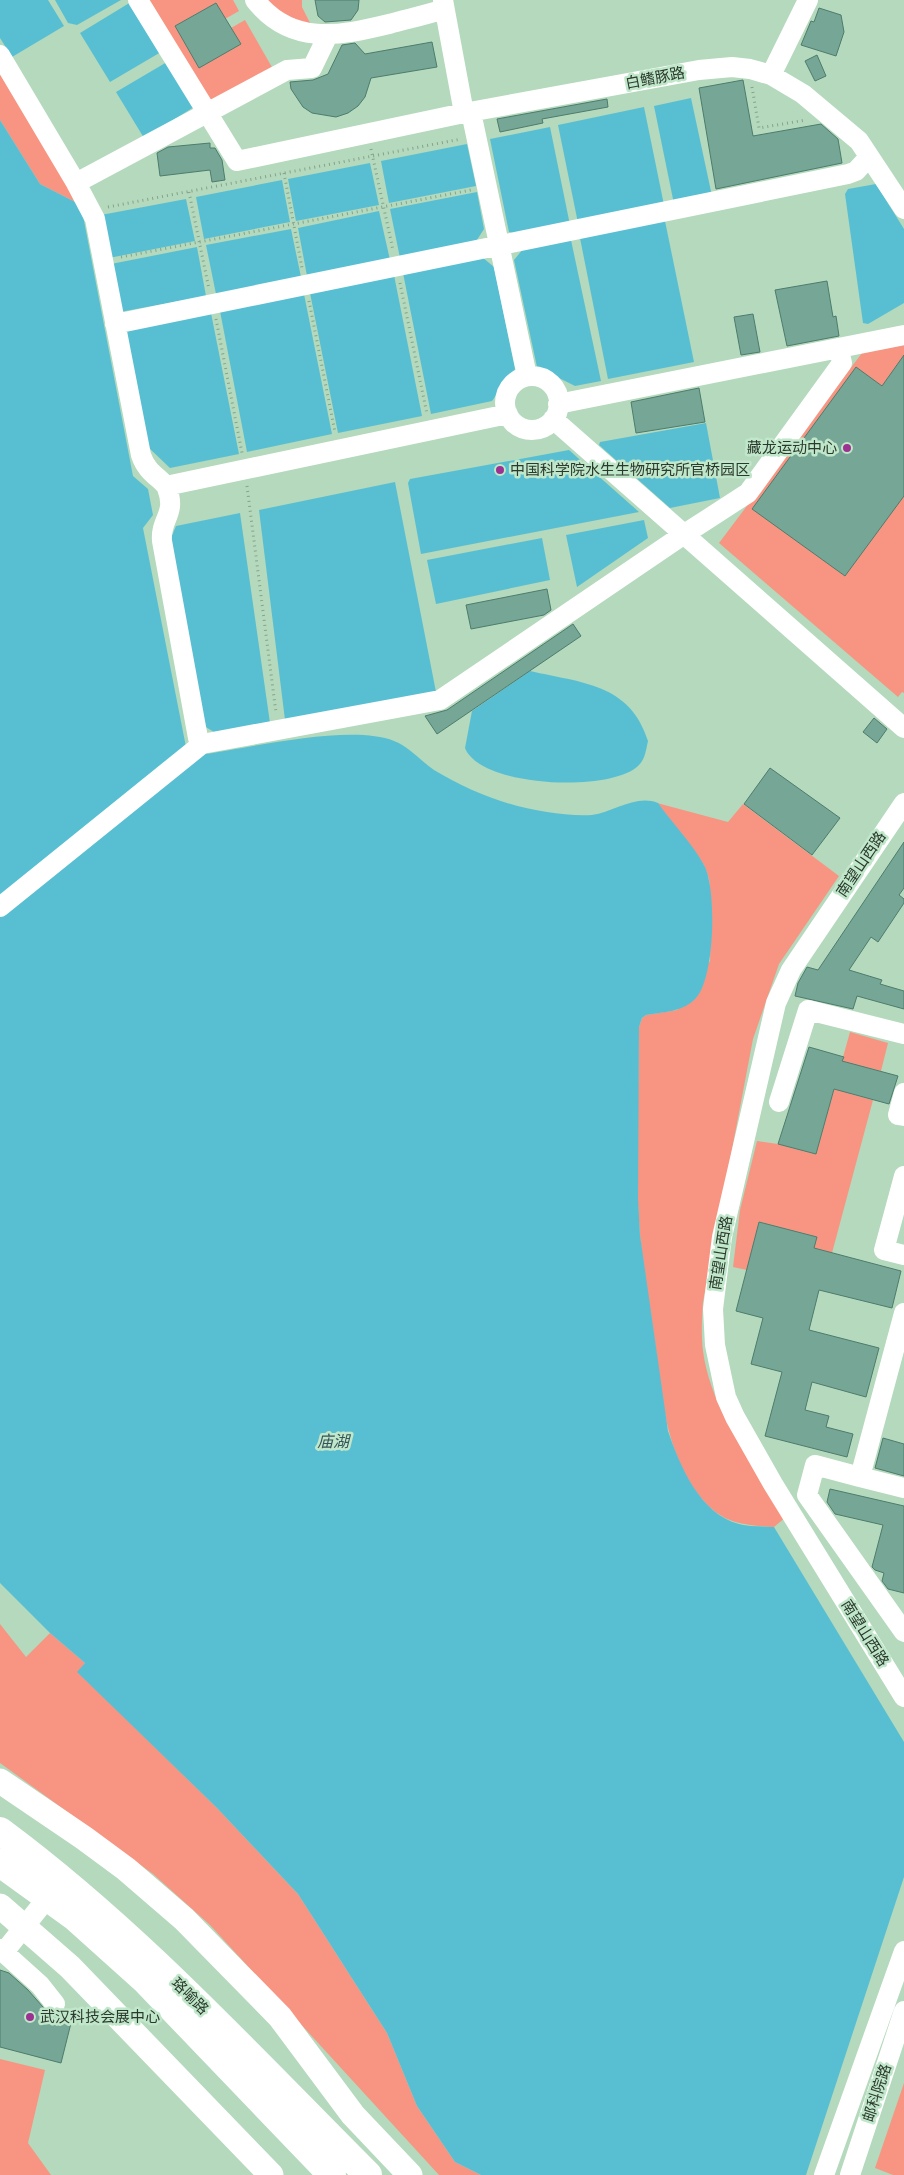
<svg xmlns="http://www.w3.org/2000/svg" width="904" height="2175" font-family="'Asap Condensed','Noto Sans SC',sans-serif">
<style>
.green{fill:#f89582}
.water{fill:#58bfd3}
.building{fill:#76a696;stroke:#4d7c6d}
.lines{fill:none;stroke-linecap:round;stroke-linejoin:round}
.path{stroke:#86a38c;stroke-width:3;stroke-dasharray:1 4;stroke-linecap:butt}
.minor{stroke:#fff;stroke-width:20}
.major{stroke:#fff;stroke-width:25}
.highway{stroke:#fff;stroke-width:28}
.poi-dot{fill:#9c3192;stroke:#c0e7c9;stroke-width:2}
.labels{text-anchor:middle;stroke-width:5;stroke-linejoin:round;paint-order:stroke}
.street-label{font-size:15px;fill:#2b3a2e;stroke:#c0e7c9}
.poi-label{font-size:15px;fill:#2b3a2e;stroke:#c0e7c9;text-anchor:start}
.water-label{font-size:16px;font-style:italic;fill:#35555c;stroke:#c0e7c9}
</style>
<rect width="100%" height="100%" fill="#b4d9bc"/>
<path class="green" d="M 146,0 L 233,0 L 239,11 L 225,19 L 216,3 L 175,26 L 199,67 L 241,44 L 231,28 L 245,20 L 273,69 L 207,106 Z
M 264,0 L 302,0 L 302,7 L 312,27 L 299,25 Z
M 0,63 L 81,205 L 40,184 L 0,120 Z
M 904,345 L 904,693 L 902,692 L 898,697 L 719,543 L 862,353 Z
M 657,803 L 728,822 L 743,804 L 839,876 L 779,964 L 753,1039 L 703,1302 C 702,1318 701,1334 703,1351 C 711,1412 755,1466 786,1517 L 774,1527 C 740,1525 720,1523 698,1494 C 665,1450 662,1396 655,1343 C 650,1307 643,1271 640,1235 C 634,1166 639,1096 639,1027 L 642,1018 L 646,1015 L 677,1010 L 710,961 L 711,901 L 709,879 L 704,865 Z
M 850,1032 L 888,1043 L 881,1071 L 859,1066 L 851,1094 L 873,1100 L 832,1253 L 814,1248 L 817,1237 L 759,1222 L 747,1270 L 733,1267 L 740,1210 L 757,1141 L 778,1144 L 816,1154 Z
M 0,1624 L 26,1657 L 50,1633 L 85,1663 L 78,1672 L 217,1808 L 298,1894 L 387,2033 L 417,2106 L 455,2162 L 481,2175 L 439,2175 L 210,1925 L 153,1874 L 0,1763 Z
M 0,2059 L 45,2070 L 28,2143 L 51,2175 L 0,2175 Z
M 904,2083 L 904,2175 L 893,2175 L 875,2168 Z"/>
<path class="water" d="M 0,0 L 48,0 L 64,26 L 12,57 L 0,38 Z
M 55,0 L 121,0 L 77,25 L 68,23 Z
M 131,2 L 161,52 L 110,82 L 80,33 Z
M 167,62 L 194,107 L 144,138 L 116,92 Z
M 691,98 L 712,196 L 674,204 L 654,106 Z
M 644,107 L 664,205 L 578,223 L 558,125 Z
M 0,120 L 40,184 L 81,205 L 133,476 L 148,489 L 153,515 L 143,528 L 186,747 L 206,754 C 254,747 351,724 394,741 C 408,746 421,761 434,770 C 469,791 506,806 547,812 C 561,814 577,816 592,815 C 614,812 636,794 658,803 C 672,823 692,843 704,865 C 717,888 715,978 696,998 C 683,1012 664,1012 646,1015 L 642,1018 L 639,1027 L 638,1198 L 640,1235 L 668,1431 C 680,1466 700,1514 739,1524 C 750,1527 763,1526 774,1527 L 904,1742 L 904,1877 L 806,2175 L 481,2175 L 455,2162 L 417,2106 L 387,2033 L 298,1894 L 217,1808 L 77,1672 L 85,1663 L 50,1633 L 0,1583 Z
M 550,127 L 570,225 L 518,235 L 509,232 L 490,139 Z
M 467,144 L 476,186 L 389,203 L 381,161 Z
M 370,163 L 379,205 L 296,221 L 288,179 Z
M 282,180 L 290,222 L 204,239 L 196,197 Z
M 876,184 L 904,229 L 904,303 L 868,324 L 863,323 L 845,194 L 848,189 Z
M 477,192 L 484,229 L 475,243 L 400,258 L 390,209 Z
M 186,199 L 195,241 L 109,258 L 101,215 Z
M 379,211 L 390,260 L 307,276 L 298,228 Z
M 665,221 L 694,362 L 608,379 L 580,238 Z
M 291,229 L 301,277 L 216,294 L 206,245 Z
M 571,240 L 601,381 L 575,386 L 537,367 L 514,260 L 523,249 Z
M 197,247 L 206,296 L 120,312 L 111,264 Z
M 482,257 L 494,267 L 515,369 L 492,401 L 431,414 L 403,273 Z
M 394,275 L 422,416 L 338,433 L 310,293 Z
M 304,294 L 332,434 L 247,452 L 220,311 Z
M 211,313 L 239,454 L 170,468 L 149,448 L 125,331 Z
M 706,423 L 720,498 L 670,508 L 599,445 L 600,442 Z
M 569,450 L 639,512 L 421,554 L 408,483 L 410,479 Z
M 395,482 L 436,692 L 285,720 L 259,510 Z
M 240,513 L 270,723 L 214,732 L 204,726 L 171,538 L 176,526 Z
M 644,520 L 648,538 L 577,587 L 566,535 Z
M 542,538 L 550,580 L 436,604 L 427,560 Z
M 530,671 C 581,683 630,683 648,741 C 646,750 645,760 638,766 C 609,793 480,787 465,748 L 472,711 Z"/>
<path class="building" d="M 315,0 L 359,0 L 358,10 L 351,20 L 325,22 L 318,16 Z
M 216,3 L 241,44 L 199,68 L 175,26 Z
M 819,8 L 841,15 L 844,32 L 836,56 L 801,45 L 811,21 L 814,22 Z
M 432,42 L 437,67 L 371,78 L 365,97 L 358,106 L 348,113 L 336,117 L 312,113 L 303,107 L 291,89 L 290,82 L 313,80 L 328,74 L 342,45 L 355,43 L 365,54 Z
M 817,55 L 826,76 L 815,81 L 805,61 Z
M 743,80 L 753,136 L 821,124 L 838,139 L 842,163 L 716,189 L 699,88 Z
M 607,99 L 608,107 L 542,119 L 543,123 L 500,132 L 497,119 Z
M 210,143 L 210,148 L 215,148 L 222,160 L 225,180 L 212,182 L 210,170 L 160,176 L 157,153 L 168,147 Z
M 827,281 L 833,317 L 836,316 L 839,336 L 787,346 L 775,290 Z
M 753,314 L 760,352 L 741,355 L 734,317 Z
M 904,355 L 904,496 L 845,576 L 752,509 L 856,367 L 882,386 Z
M 699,388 L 705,422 L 636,433 L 631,402 Z
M 547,589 L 551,610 L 544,615 L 471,629 L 466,605 Z
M 573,624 L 581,636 L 437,734 L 425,716 L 447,710 Z
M 874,718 L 887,729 L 877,743 L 863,732 Z
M 770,768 L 840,818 L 812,855 L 744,804 Z
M 904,842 L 904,888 L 899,895 L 904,899 L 904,903 L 878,942 L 871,937 L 849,970 L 882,980 L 880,984 L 904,991 L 904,1009 L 857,996 L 853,1009 L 795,996 L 798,983 L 807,967 L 818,970 Z
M 809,1047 L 844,1057 L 842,1061 L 898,1076 L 889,1104 L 834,1089 L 816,1154 L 778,1144 Z
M 759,1222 L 817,1237 L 814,1248 L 901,1271 L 892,1308 L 819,1290 L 809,1330 L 879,1348 L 866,1397 L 812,1382 L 805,1410 L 829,1416 L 826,1427 L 853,1434 L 847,1457 L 765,1436 L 782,1372 L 751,1364 L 763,1318 L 736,1311 Z
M 883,1438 L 904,1444 L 904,1476 L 875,1468 Z
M 830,1489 L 904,1506 L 904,1593 L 888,1589 L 882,1581 L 884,1573 L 875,1570 L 872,1567 L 883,1525 L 835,1514 L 827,1502 Z
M 0,1970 L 9,1973 L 28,1990 L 50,2015 L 72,2019 L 61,2063 L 0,2047 Z"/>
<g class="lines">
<path class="path" d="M 752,87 L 759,128 L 806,120
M 371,149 L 393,250
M 284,173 L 302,268
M 189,192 L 209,289
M 108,207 L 461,139
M 121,257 L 471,190
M 400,283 L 427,414
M 309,301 L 335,432
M 216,319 L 242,453
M 247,486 L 276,713"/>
<path class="minor" d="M 138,0 L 237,161 L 464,113 L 699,70 L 732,67 L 750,69 L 771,75 L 803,94 L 859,141 L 904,209
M 255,0 C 291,46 339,36 389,24 C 407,19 426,15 444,9
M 443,0 L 464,113
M 0,55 L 76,183
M 771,75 L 808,0
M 471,112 L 527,376
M 115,324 L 848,174 L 856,171 L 869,157
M505 403a27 27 0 1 1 54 0a27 27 0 1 1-54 0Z
M 558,404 L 904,335
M 553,419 L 904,728
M 166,486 L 508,414
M 202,744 L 198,738 L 162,541 C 160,518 177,515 167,488 C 163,479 147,474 141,455 L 95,219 L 76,183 L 287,70 L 312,68 L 328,35
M 904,803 L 791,970 L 776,1003 L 722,1237 L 713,1309 L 715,1345 L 726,1397 L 735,1417 L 773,1484 L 904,1697
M 0,907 L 202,744 L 440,700 L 683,535 L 748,493 L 842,363 L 839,349
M 904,1093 L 898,1115 L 904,1116
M 779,1102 L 808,1010 L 904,1034
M 904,1176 L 884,1250 L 904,1255
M 904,1313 L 860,1477 L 904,1488
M 860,1477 L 815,1465 L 807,1495 L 904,1632
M 0,1949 L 40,1985 L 55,2004
M 4,1952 L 48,1897
M 824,2175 L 904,1951
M 850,2175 L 904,2011"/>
<path class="major" d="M 0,1781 L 84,1838 L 126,1869 L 184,1919 L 280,2017 L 353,2115 L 410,2175
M 0,1906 L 70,1967 L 271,2175"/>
<path class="highway" d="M 0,1831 C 135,1931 249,2056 368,2175
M 0,1863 L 76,1918 L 145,1980 L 332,2175"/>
</g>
<g class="poi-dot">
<circle cx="847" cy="448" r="5"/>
<circle cx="500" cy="470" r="5"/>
<circle cx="30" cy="2017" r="5"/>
</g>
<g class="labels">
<g class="street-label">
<text transform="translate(655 78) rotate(-11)" y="5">白鳍豚路</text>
<text transform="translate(861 864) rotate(-56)" y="5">南望山西路</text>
<text transform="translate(721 1253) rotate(-81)" y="5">南望山西路</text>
<text transform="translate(865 1633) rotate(58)" y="5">南望山西路</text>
<text transform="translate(190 1996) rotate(45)" y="5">珞喻路</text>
<text transform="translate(877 2093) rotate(-72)" y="5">邮科院路</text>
</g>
<g class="poi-label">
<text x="837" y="453" text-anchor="end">藏龙运动中心</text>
<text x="510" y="475">中国科学院水生生物研究所官桥园区</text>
<text x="40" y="2022">武汉科技会展中心</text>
</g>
<g class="water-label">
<text x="333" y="1447">庙湖</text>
</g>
</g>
</svg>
